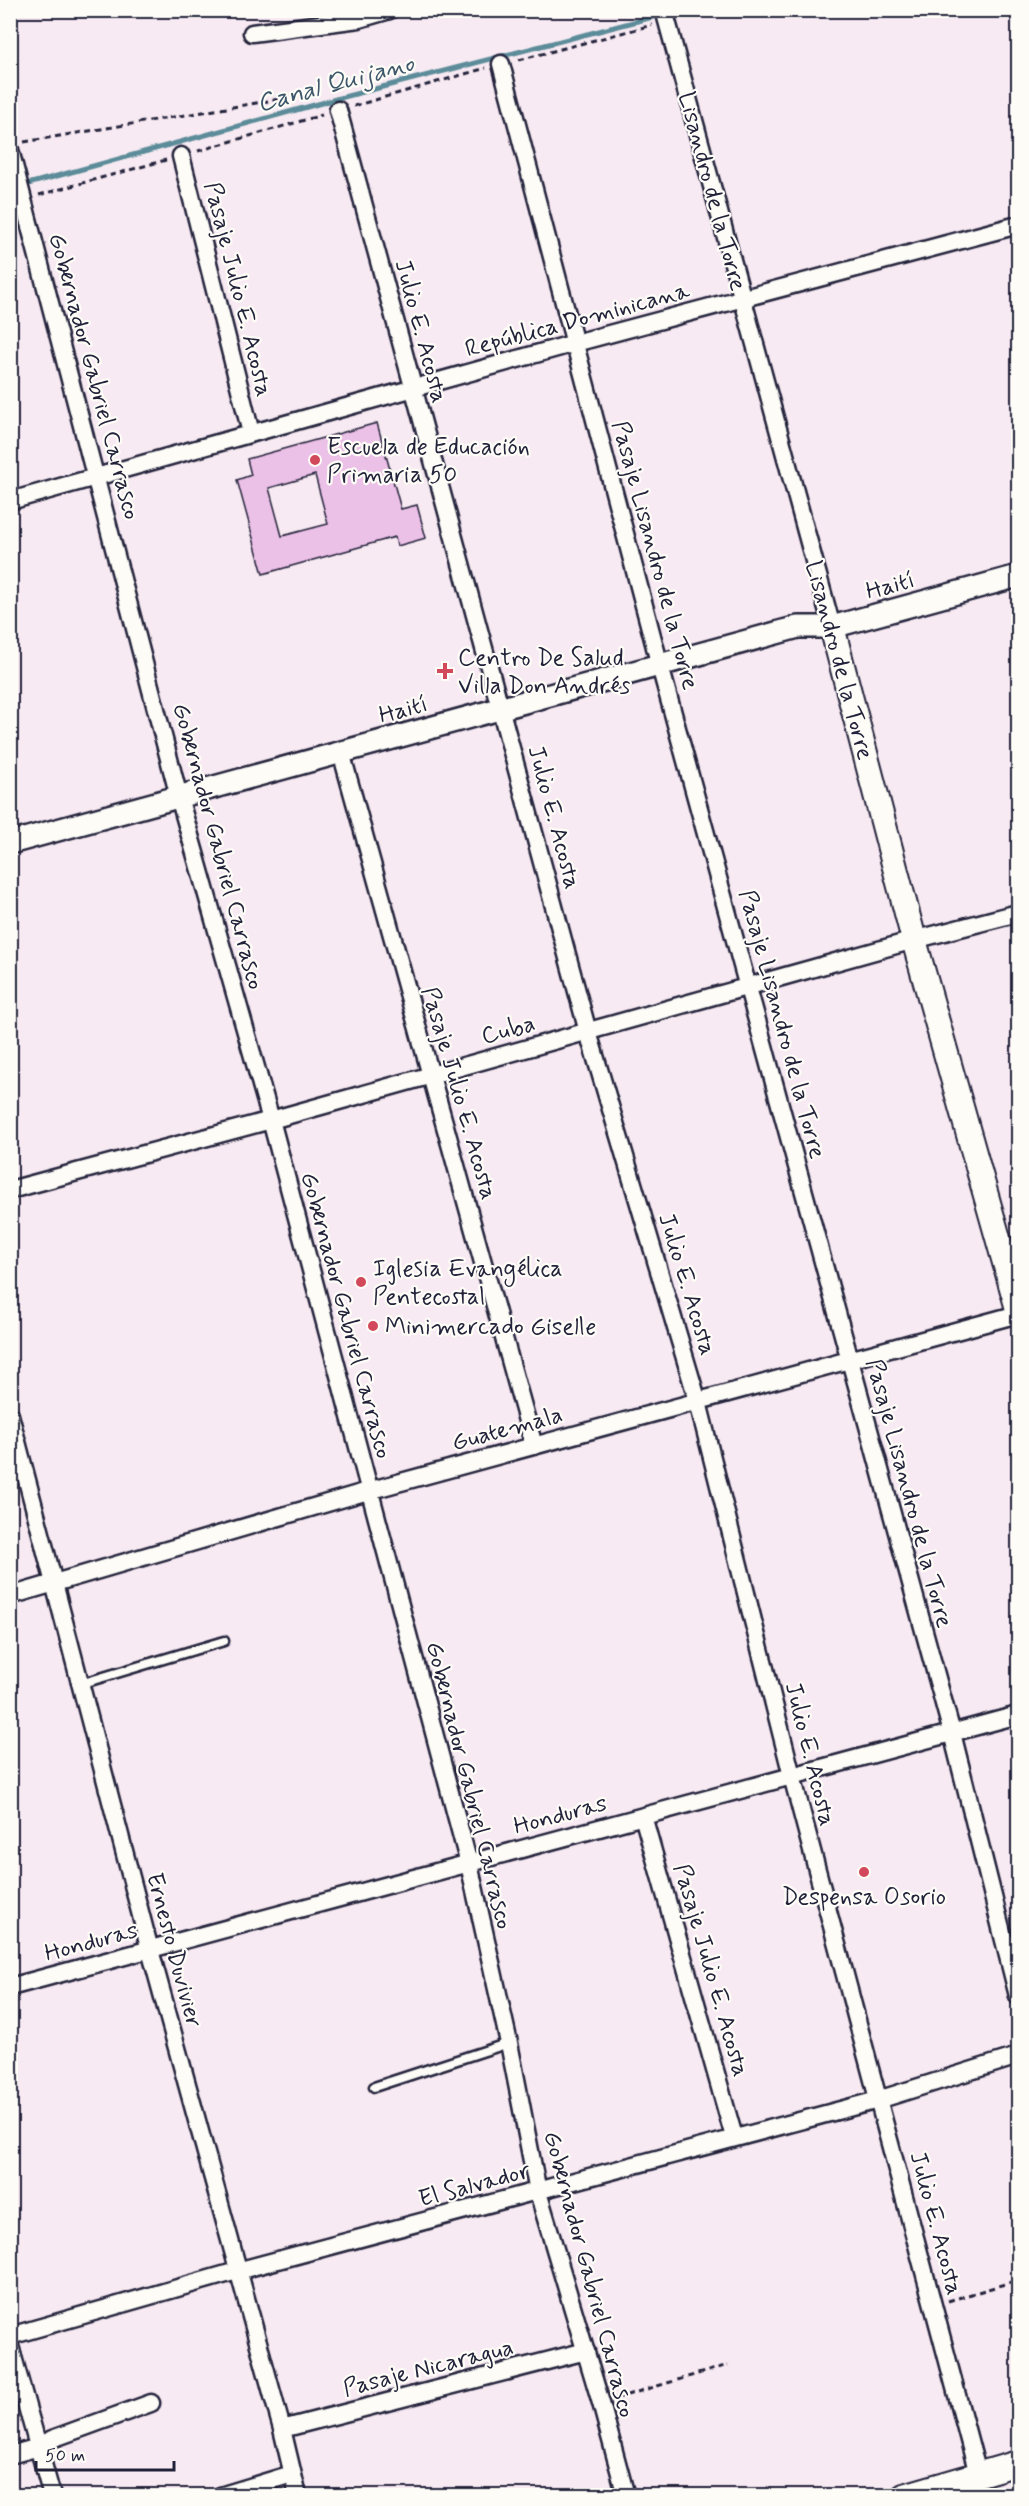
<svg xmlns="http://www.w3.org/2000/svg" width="1029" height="2506" font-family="Mynerve,sans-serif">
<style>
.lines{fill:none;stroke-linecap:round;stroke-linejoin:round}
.stream{stroke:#5b8c99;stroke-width:5}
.building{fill:#ecc1e7;stroke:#22223b;stroke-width:1.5;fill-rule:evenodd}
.service-casing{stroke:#22223b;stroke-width:13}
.minor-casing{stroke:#22223b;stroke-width:21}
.tertiary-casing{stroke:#22223b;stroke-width:26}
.secondary-casing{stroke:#22223b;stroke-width:28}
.path{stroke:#22223b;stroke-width:3;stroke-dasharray:6 4.5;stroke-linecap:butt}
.service{stroke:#fdfcf7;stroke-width:8}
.minor{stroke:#fdfcf7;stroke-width:16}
.tertiary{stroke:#fdfcf7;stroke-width:21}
.secondary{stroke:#fdfcf7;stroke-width:24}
.poi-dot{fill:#d1495b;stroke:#fdfcf7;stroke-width:2}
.labels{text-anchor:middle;stroke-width:4.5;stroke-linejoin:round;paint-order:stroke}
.street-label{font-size:24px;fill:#22223b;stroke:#fdfcf7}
.poi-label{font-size:24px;fill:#22223b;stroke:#fdfcf7;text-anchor:start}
.water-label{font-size:26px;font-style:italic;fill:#3e576a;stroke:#fdfcf7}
</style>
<rect width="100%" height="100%" fill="#f8eaf2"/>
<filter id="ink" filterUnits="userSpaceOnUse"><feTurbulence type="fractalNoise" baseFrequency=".0167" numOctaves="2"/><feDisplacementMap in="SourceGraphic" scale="12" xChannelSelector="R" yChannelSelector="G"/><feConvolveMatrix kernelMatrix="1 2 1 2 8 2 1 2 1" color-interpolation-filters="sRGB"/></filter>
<g filter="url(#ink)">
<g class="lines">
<path class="stream" d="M 28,184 L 336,99 L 653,17"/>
</g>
<path class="building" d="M 377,423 L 401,509 L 417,505 L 426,538 L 397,546 L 395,537 L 263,574 L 237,480 L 251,475 L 247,459 ZM 315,475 L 328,524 L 282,536 L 269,488 Z"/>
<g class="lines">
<g class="service-casing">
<path id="service" d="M 80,1684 L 224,1641
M 374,2087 L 509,2043"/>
</g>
<g class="minor-casing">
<path id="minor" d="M 664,10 L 832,627
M 252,33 L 359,19 L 390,10
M 501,64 L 660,666 L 952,1733 L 1018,1996
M 338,110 L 588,1032 L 698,1402 L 792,1776 L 978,2474
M 10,150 L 179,797 L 271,1120 L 469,1864 L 509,2043 L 538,2192 L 601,2403 L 626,2496
M 181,156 L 251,433
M 10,501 L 575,343 L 1018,225
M 341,752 L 534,1446
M 10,1190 L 271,1120 L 914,940 L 1018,913
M 10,1415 L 150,1950 L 282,2429 L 298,2496
M 10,1596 L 368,1491 L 1018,1314
M 643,1816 L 734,2137
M 10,1987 L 1018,1715
M 10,2336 L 237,2271 L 878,2100 L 1018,2056
M 10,2346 L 52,2496
M 282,2429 L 586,2351
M 10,2455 L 39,2447 L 52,2439 L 151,2403
M 220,2496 L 292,2474"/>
</g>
<g class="tertiary-casing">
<path id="tertiary" d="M 10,843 L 798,627 L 832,627 L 1018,576"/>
</g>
<g class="secondary-casing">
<path id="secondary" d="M 832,627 L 914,940 L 1018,1309
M 904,2496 L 1018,2463"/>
</g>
<path class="path" d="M 684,17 L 708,10
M 519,60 L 652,25
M 354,106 L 486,68
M 24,142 L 298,96
M 198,151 L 322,115
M 39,195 L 166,160
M 948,2301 L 1018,2280
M 617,2398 L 728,2365"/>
<use href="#service" class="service"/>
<use href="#minor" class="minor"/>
<use href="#tertiary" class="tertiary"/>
<use href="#secondary" class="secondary"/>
</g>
</g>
<g class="poi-dot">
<circle cx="315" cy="460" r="6"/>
<path d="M442 662h6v6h6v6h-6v6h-6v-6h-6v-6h6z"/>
<circle cx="361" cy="1282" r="6"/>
<circle cx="373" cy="1326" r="6"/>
<circle cx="864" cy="1872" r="6"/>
</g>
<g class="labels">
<g class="street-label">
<text transform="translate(713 191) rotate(75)" y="8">Lisandro de la Torre</text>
<text transform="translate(239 289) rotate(76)" y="8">Pasaje Julio E. Acosta</text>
<text transform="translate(577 319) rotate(-15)" y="8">República Dominicana</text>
<text transform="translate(422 331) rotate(75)" y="8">Julio E. Acosta</text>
<text transform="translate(95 376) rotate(75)" y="8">Gobernador Gabriel Carrasco</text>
<text transform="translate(656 555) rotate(75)" y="8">Pasaje Lisandro de la Torre</text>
<text transform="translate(890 585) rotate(-15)" y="8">Haití</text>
<text transform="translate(840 660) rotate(75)" y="8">Lisandro de la Torre</text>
<text transform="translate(403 709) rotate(-15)" y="8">Haití</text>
<text transform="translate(555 817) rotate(75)" y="8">Julio E. Acosta</text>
<text transform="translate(219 846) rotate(75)" y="8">Gobernador Gabriel Carrasco</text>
<text transform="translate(783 1024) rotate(75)" y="8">Pasaje Lisandro de la Torre</text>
<text transform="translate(508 1029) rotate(-15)" y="8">Cuba</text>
<text transform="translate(460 1093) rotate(74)" y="8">Pasaje Julio E. Acosta</text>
<text transform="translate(688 1284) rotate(73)" y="8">Julio E. Acosta</text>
<text transform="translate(347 1315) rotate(75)" y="8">Gobernador Gabriel Carrasco</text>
<text transform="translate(507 1428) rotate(-15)" y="8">Guatemala</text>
<text transform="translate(910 1493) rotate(75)" y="8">Pasaje Lisandro de la Torre</text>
<text transform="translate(811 1754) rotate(76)" y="8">Julio E. Acosta</text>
<text transform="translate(470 1785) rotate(76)" y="8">Gobernador Gabriel Carrasco</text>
<text transform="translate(560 1814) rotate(-15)" y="8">Honduras</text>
<text transform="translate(91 1941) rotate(-15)" y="8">Honduras</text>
<text transform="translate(175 1950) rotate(75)" y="8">Ernesto Duvivier</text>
<text transform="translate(712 1970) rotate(74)" y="8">Pasaje Julio E. Acosta</text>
<text transform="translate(474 2184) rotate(-15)" y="8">El Salvador</text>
<text transform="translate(937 2223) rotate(75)" y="8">Julio E. Acosta</text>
<text transform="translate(590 2274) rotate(75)" y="8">Gobernador Gabriel Carrasco</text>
<text transform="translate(428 2367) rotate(-14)" y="8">Pasaje Nicaragua</text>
</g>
<g class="poi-label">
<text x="327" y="454">Escuela de Educación<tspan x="327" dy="28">Primaria 50</tspan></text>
<text x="458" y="665">Centro De Salud<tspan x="458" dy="28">Villa Don Andrés</tspan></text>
<text x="373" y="1276">Iglesia Evangélica<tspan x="373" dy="28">Pentecostal</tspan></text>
<text x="385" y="1334">Minimercado Giselle</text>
<text x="864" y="1904" text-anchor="middle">Despensa Osorio</text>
</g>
<g class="water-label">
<text transform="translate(335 82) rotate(-15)" y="9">Canal Quijano</text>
</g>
</g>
<rect width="1029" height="2506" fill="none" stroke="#fdfcf7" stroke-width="36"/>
<rect x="18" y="18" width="993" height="2470" fill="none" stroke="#22223b" stroke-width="2" filter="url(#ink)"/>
<path d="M36 2461v9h138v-9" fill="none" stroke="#22223b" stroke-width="3"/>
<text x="45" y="2461" font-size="18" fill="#22223b" stroke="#fdfcf7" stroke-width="4.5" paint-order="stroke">50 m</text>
</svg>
